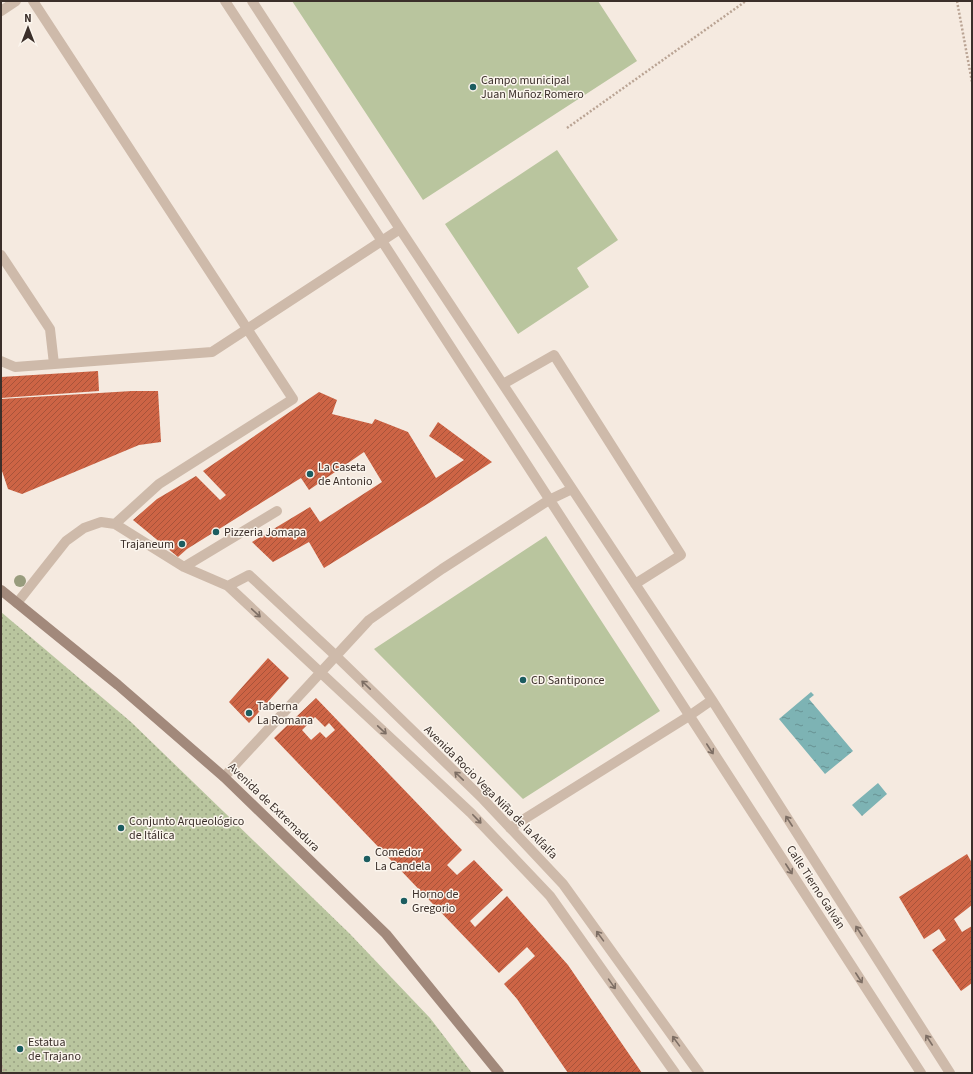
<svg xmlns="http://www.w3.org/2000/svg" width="973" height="1074" font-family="'Source Sans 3',sans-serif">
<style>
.park{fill:url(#park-dots)}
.garden{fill:#b9c59e}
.water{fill:url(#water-ripples)}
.building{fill:url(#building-hatch);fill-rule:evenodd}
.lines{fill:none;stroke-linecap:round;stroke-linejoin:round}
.path{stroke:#baa494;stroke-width:2.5;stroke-dasharray:2 2;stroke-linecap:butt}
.street{stroke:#cebaaa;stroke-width:10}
.secondary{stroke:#a2897b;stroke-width:10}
.tree{fill:#989c7d}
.oneway{stroke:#7d6e64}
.poi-dot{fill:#1c5d60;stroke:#fbf5ed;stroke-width:1.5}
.labels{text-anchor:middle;stroke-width:3;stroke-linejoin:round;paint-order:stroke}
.poi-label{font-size:12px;fill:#3b2f2a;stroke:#fbf5ed;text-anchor:start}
.street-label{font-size:12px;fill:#3b2f2a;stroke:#fbf5ed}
</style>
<defs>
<pattern id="park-dots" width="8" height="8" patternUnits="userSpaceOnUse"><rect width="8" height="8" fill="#b9c59e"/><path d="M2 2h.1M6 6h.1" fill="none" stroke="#98a081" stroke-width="1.8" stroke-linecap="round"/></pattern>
<pattern id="water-ripples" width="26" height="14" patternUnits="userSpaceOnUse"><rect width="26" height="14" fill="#7db3b4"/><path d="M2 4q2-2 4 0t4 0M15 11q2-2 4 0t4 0" fill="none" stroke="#689293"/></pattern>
<pattern id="building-hatch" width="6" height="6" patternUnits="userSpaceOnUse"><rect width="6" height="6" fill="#cd6445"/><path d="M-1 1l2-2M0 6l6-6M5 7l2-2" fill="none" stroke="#a8533a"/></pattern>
</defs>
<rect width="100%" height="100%" fill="#f5eae0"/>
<path class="park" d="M 1,612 L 131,722 L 350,934 L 430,1018 L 472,1073 L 1,1073 Z"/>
<path class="garden" d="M 292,1 L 598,1 L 637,61 L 423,200 Z
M 557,150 L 618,240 L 577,268 L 589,287 L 518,334 L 445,224 Z
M 546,536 L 660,711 L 523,799 L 374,649 Z"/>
<path class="water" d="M 811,692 L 814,695 L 809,699 L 853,751 L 825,774 L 779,719 Z
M 878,783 L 887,794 L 862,816 L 852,805 Z"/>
<path class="building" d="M 98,371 L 99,391 L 1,398 L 1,377 Z
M 132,391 L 158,391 L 161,442 L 139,445 L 22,494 L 8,489 L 1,468 L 1,399 Z
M 319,392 L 337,400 L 332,414 L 372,424 L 375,419 L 408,432 L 436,478 L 464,460 L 429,436 L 438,422 L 492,462 L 429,503 L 324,568 L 309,542 L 273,562 L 252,542 L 310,507 L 320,522 L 382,482 L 364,452 L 309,490 L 301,478 L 187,549 L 178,557 L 133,520 L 157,499 L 196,476 L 220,500 L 226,495 L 203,471 Z
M 268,658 L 289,678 L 249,723 L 229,702 Z
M 316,698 L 462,850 L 447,865 L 457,875 L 474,860 L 503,890 L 470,921 L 475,927 L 507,896 L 568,965 L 642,1073 L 568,1073 L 517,999 L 504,984 L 535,956 L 527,947 L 499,973 L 274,738 ZM 315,717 L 325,727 L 329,723 L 335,730 L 326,738 L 320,732 L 311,740 L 302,730 Z
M 967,854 L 972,863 L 972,905 L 954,919 L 962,932 L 972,926 L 972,983 L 961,991 L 932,950 L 946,940 L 939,929 L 924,939 L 899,897 Z"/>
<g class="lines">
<path class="path" d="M 957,1 L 972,82
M 567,128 L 746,1
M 1,1066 L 6,1073"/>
<path class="street" d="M 33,1 L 293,399 L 159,484 L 115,524
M 225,1 L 382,241 L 921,1073
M 252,1 L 400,229 L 712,700 L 950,1073
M 1,11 L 16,1
M 1,255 L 50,329 L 54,364
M 1,361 L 15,367 L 212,352 L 400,229
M 503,384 L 554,355 L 681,555 L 635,584
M 184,567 L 277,511
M 228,586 L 249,575 L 335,655 L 483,799 L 563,884 L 699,1073
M 17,603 L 66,541 L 84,528 L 101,522 L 115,524 L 184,567 L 228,586 L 471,813 L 550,896 L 675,1073
M 224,777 L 369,620 L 442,569 L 549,500 L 572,489
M 510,828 L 689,716 L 712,700"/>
<path class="secondary" d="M 1,590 L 118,685 L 224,777 L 386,934 L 499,1073"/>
</g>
<circle class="tree" cx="20" cy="581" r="6"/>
<defs><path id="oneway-shaft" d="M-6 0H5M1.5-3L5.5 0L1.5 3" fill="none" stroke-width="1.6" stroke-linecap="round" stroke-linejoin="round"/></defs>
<g class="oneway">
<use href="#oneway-shaft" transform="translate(256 613) rotate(43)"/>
<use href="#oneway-shaft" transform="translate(366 685) rotate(-136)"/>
<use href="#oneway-shaft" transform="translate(382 730) rotate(43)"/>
<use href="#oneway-shaft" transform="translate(710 749) rotate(57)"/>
<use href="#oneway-shaft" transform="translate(459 776) rotate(-136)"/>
<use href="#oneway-shaft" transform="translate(477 819) rotate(46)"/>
<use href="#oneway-shaft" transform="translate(789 821) rotate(-123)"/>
<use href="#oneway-shaft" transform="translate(789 869) rotate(57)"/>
<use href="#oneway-shaft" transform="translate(859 931) rotate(-123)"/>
<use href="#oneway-shaft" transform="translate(600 936) rotate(-126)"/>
<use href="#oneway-shaft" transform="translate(859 978) rotate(57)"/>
<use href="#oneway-shaft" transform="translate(612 984) rotate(55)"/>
<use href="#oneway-shaft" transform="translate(929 1040) rotate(-123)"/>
<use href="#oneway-shaft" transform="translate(676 1041) rotate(-126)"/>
</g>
<g class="poi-dot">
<circle cx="473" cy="87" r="4"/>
<circle cx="310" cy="474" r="4"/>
<circle cx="216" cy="532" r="4"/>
<circle cx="182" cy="544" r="4"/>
<circle cx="523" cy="680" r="4"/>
<circle cx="249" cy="713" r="4"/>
<circle cx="121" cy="828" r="4"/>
<circle cx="367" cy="859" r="4"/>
<circle cx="404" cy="901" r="4"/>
<circle cx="20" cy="1049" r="4"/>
</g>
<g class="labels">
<g class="poi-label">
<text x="481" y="84">Campo municipal<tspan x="481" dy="14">Juan Muñoz Romero</tspan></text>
<text x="318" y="471">La Caseta<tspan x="318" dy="14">de Antonio</tspan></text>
<text x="224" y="536">Pizzeria Jomapa</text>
<text x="174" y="548" text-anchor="end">Trajaneum</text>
<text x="531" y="684">CD Santiponce</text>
<text x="257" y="710">Taberna<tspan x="257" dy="14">La Romana</tspan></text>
<text x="129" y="825">Conjunto Arqueológico<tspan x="129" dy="14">de Itálica</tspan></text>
<text x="375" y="856">Comedor<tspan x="375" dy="14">La Candela</tspan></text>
<text x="412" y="898">Horno de<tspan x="412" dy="14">Gregorio</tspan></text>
<text x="28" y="1046">Estatua<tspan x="28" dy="14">de Trajano</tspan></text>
</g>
<g class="street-label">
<text transform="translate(491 792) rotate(45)" y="4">Avenida Rocio Vega Niña de la Alfalfa</text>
<text transform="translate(274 807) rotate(44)" y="4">Avenida de Extremadura</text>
<text transform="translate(816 887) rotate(57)" y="4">Calle Tierno Galván</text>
</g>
</g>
<rect width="973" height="1074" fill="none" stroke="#3b2f2a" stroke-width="4"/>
<g transform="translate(28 28)" stroke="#fbf5ed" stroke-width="3" paint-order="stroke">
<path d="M0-3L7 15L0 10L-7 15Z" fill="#3b2f2a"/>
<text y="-6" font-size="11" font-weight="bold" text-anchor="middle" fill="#3b2f2a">N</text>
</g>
</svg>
